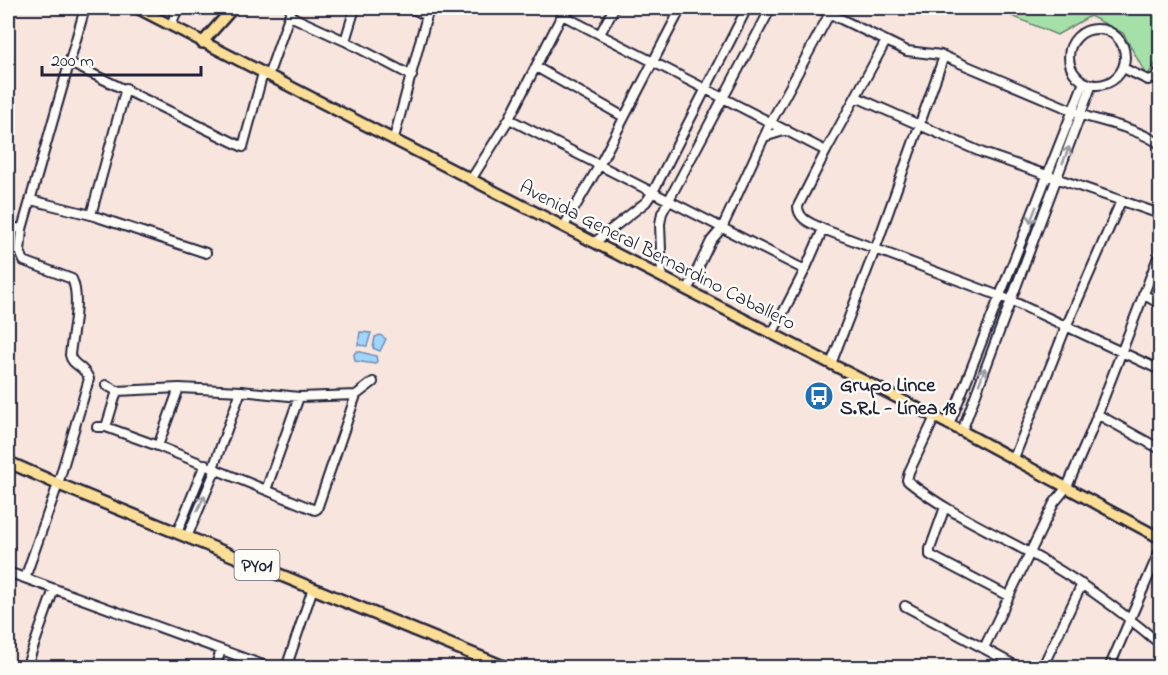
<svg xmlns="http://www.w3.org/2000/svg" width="1168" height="675" font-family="'Indie Flower',sans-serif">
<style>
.green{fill:#a4e0a7;stroke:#638171;stroke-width:1.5}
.water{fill:#a0d5ff;stroke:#6e8db1;stroke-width:1.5}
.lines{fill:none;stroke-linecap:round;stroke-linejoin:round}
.minor-casing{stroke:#22223b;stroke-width:12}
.major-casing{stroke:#22223b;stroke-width:14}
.highway-casing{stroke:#22223b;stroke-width:15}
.minor{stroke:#fdfcf7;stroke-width:8}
.major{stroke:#fcde96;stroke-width:9}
.highway{stroke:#fcde96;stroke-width:10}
.oneway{stroke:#9a9aa2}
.labels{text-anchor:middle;stroke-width:5;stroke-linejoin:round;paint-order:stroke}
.shield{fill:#fdfcf7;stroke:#646373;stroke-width:1.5}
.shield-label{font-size:18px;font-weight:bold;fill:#22223b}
.street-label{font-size:20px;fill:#22223b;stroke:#fdfcf7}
.poi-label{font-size:20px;font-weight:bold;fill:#22223b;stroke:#fdfcf7;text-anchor:start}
</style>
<rect width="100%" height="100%" fill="#f7e5de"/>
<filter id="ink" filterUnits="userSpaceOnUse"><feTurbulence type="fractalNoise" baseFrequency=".0167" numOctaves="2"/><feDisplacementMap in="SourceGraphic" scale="12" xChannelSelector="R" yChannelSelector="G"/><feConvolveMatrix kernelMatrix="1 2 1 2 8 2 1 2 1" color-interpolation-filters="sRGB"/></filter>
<g filter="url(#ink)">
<path class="green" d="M 993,8 L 1160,8 L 1160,58 L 1147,76 L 1123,33 L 1090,16 L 1057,35 Z"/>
<path class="water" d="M 360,332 L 371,333 L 367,346 L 358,345 Z
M 380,335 L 386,339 L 380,351 L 373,348 L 375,337 Z
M 357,351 L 376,356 L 377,361 L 375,364 L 355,361 L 354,354 Z"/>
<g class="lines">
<g class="minor-casing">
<path id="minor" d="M 411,8 L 427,16
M 818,8 L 907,51 L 941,55 L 1088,117 C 1113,124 1139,130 1160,144
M 290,16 L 345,41 L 412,76
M 171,25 L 178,8
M1069 57a28 28 0 1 1 56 0a28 28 0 1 1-56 0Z
M 600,34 L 614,8
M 345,41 L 355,8
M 886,41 L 826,151 L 798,206 C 798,220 812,223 823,229 L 1010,300 L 1160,370
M 70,63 L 243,147 L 263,73
M 536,67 L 624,117
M 1123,68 L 1148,80 L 1155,78 L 1160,71
M 268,76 L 292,8
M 856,97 L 983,153 L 1160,214
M 509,119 L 805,270
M 764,137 L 787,130
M 394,138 L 429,8
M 472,178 L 509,119 L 562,15 L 826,151
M 31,200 L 91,215 L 126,88
M 91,215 L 206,253
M 564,226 L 599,166 L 681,8
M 8,227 L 22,229
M 595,242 L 646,202 L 653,192 L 747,8
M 662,276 L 660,224 L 662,213 L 771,8
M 688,289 L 711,241 L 722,228 L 771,122 L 830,13
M 1143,294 L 1160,304
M 772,334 L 805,270 L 823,229
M 831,364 L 876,247 L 944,56
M 106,385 L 117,391 L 179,388 L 241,391 L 299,397 L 356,395 L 373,382
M 1097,414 L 1160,449
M 935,417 L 909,472 L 907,480 L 909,482 C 945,511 988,530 1028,552 C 1076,578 1119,609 1160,644
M 949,425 L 1084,82
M 97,427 L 106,427 L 158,446 L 315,510 L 317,509 L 356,395
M 106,427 L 117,391
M 962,431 L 1092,84
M 158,446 L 179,388
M 1014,458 L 1066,327 L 1121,201
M 213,468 L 241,391
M 266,490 L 299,397
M 945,507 L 930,549 L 930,555 L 1008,596
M 177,533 L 205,464
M 187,537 L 216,469
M 8,572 L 271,668
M 25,578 L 58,484 L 89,379 C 84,365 72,366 70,355 C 72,333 81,298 72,279 L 24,261 L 20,252 L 22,229 L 85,8
M 905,606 L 1020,668
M 984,648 L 1054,503 L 1067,487 L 1090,434 L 1160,252
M 26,668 L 54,589
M 215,668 L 221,650
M 286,668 L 313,588
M 1042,668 L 1082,584
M 1109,668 L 1160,550"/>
</g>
<g class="major-casing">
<path id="major" d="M 137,8 L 962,431 L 1160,538
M 202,43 L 233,8"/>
</g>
<g class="highway-casing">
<path id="highway" d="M 8,462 L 58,484 L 507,668"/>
</g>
<use href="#minor" class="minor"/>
<use href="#major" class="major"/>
<use href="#highway" class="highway"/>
</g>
<defs><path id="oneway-shaft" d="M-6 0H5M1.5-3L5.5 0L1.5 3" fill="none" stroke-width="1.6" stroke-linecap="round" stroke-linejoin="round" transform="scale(1.5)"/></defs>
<g class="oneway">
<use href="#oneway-shaft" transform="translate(1066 155) rotate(-68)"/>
<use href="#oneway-shaft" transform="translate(1033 215) rotate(111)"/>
<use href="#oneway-shaft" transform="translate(982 376) rotate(-70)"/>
<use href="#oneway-shaft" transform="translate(201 503) rotate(-66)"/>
</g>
</g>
<defs>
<g id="bus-disc" transform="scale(1.5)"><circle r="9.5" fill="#1f6fb2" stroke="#fdfcf7"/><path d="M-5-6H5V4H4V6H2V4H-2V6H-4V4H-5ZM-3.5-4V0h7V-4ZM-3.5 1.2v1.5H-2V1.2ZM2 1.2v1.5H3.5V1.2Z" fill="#fff"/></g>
</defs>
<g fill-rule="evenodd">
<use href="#bus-disc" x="819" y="396"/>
</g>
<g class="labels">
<rect class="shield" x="234.5" y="550" width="45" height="30" rx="4.5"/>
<g class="shield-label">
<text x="257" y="571">PY01</text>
</g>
<g class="street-label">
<text transform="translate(658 254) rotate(27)" y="7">Avenida General Bernardino Caballero</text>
</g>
<g class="poi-label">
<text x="840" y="391">Grupo Lince<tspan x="840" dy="23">S.R.L - Línea 18</tspan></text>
</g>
</g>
<rect width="1168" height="675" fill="none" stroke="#fdfcf7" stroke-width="30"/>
<rect x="15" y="15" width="1138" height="645" fill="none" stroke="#22223b" stroke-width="2" filter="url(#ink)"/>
<path d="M42 66v9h159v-9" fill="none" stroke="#22223b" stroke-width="3"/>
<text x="51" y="66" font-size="18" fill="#22223b" stroke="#fdfcf7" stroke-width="4.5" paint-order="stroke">200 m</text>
</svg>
